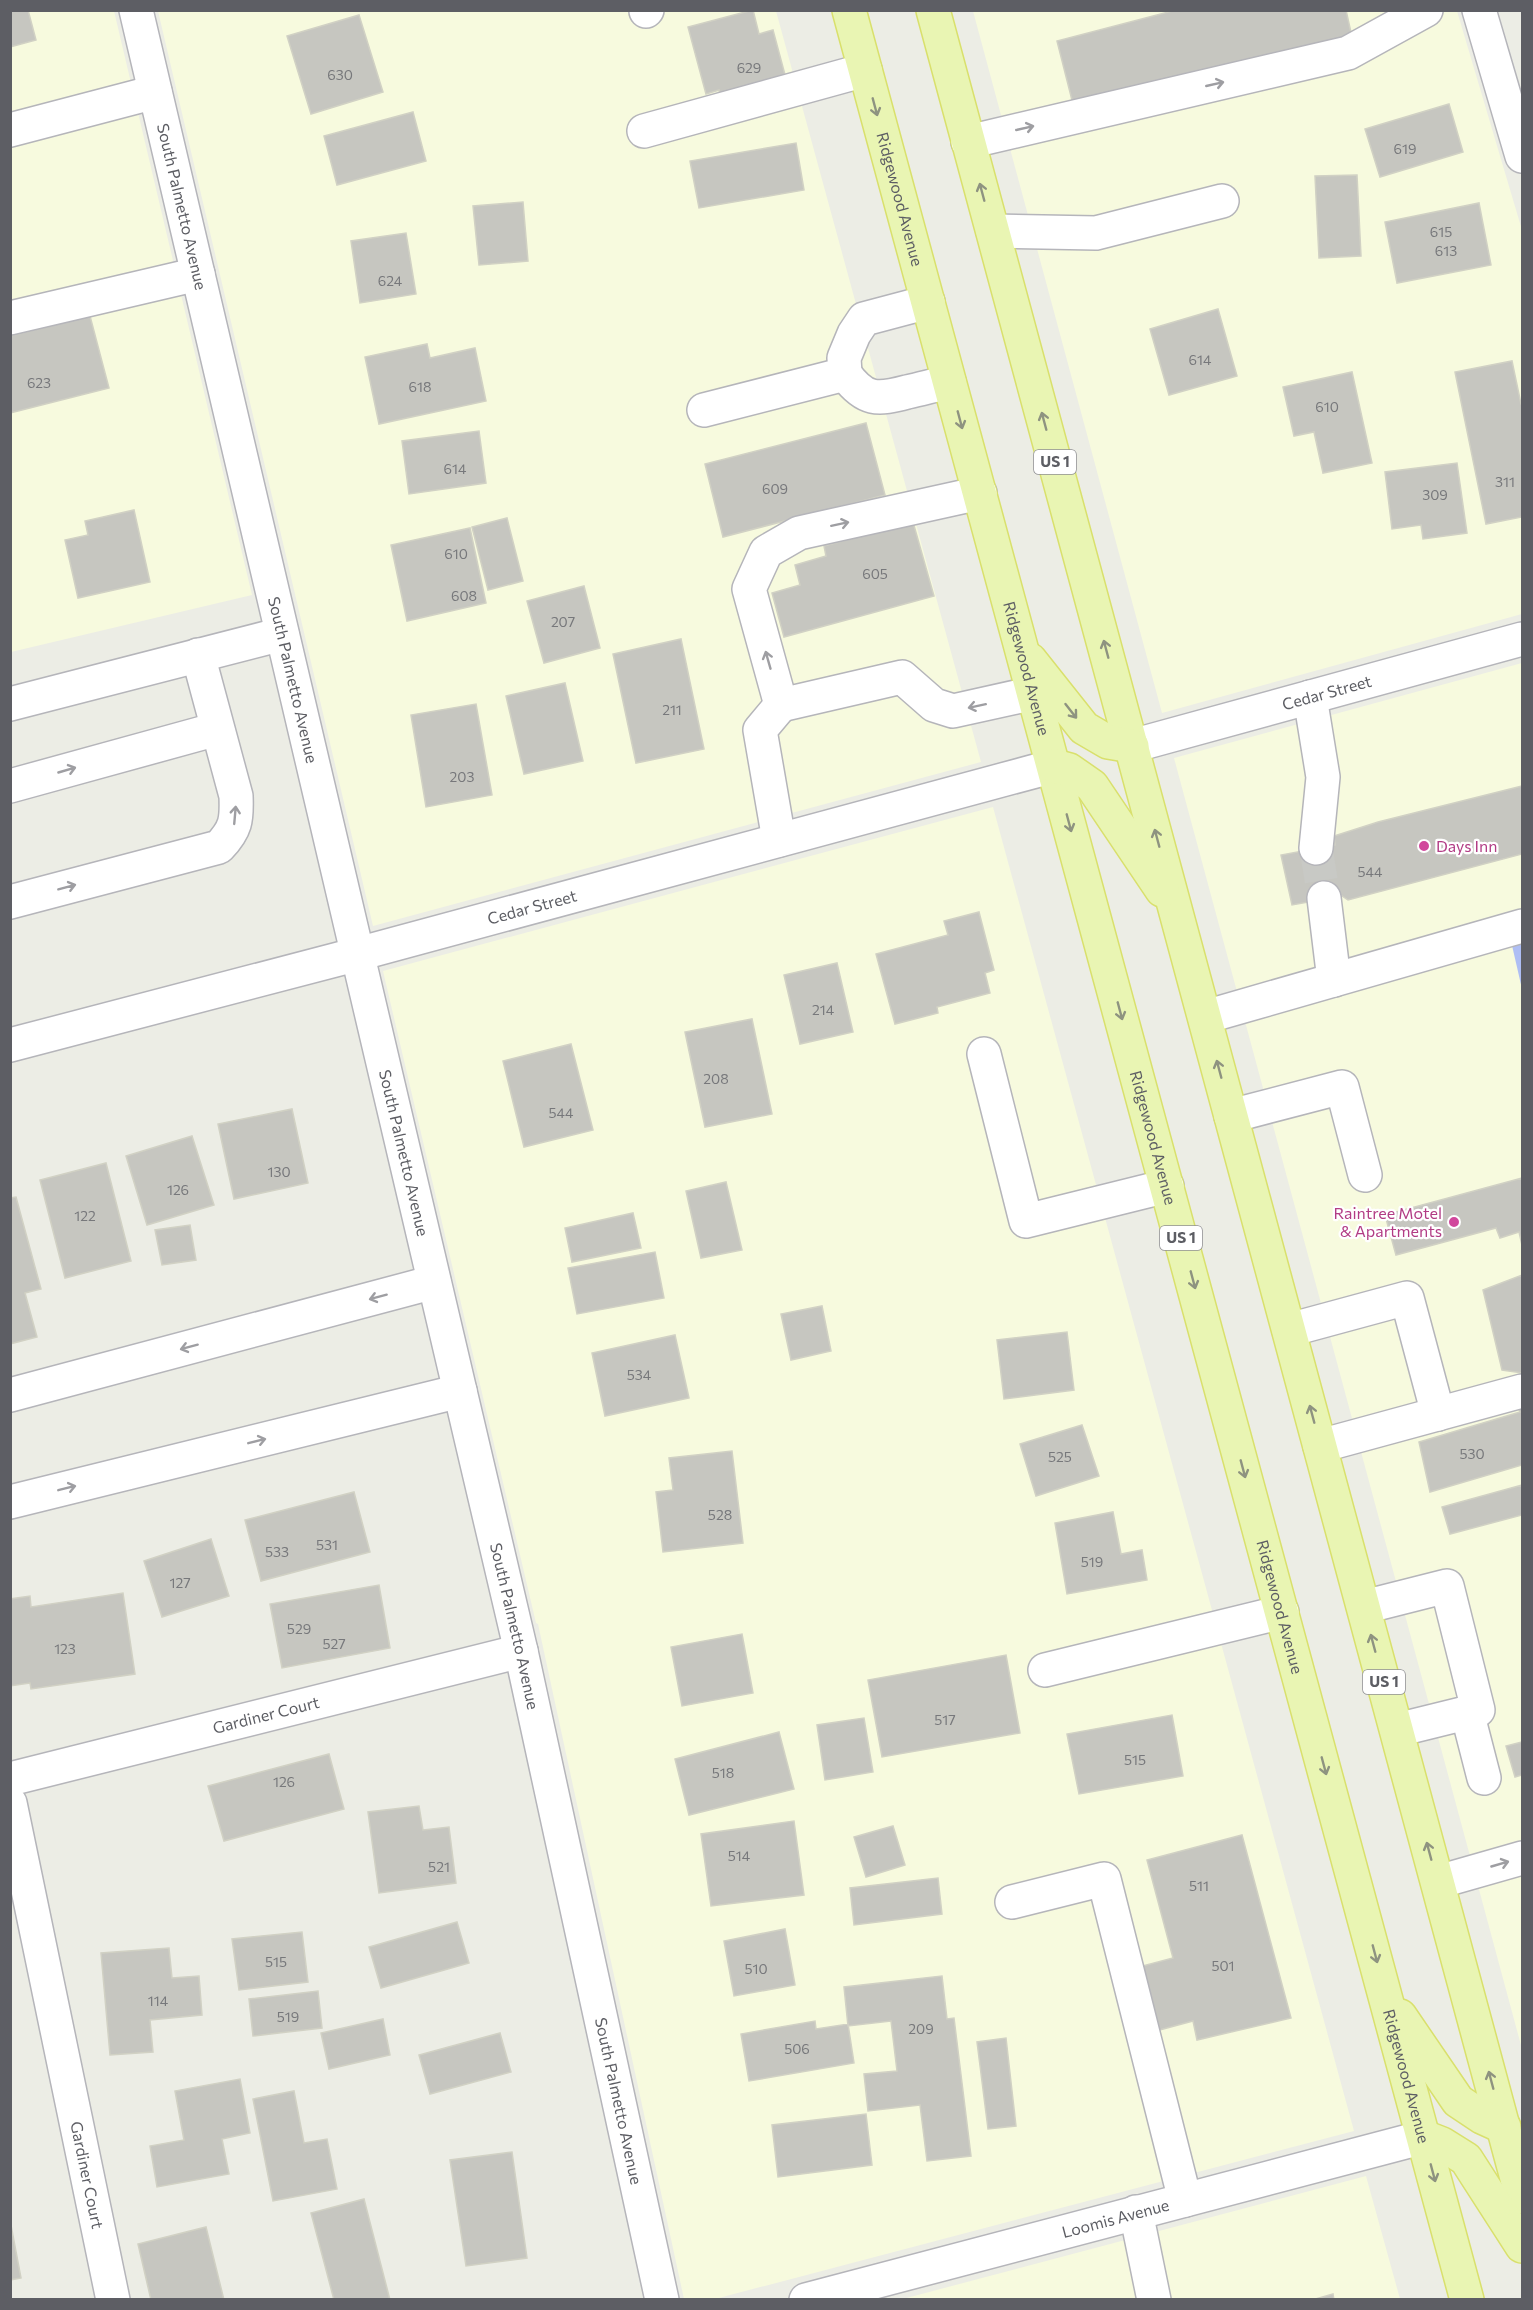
<svg xmlns="http://www.w3.org/2000/svg" width="1533" height="2310" font-family="Commissioner,sans-serif">
<style>
.commercial{fill:#f7fade}
.water{fill:#aebef4}
.building{fill:#c6c6c0;stroke:#d1d1c4;stroke-width:1.5}
.lines{fill:none;stroke-linecap:round;stroke-linejoin:round}
.minor-tunnel{stroke:#c8c9c5;stroke-width:33;stroke-dasharray:33 16;stroke-linecap:butt}
.minor-casing{stroke:#b5b5ba;stroke-width:36}
.major-casing{stroke:#d9e06c;stroke-width:36}
.minor{stroke:#fff;stroke-width:33}
.major{stroke:#e9f5b3;stroke-width:33}
.oneway{stroke:#9e9ea2}
.oneway2{stroke:#8e9380}
.hotel-dot{fill:#d1479c;stroke:#fff;stroke-width:2}
.labels{text-anchor:middle;stroke-width:4.5;stroke-linejoin:round;paint-order:stroke}
.number-label{font-size:14px;fill:#77787b}
.shield{fill:#fff;stroke:#8e8e92;stroke-width:1.5}
.shield-label{font-size:15px;font-weight:bold;fill:#5d5e64}
.street-label{font-size:16px;fill:#5d5e64;stroke:#fff}
.hotel-label{font-size:16px;fill:#b23c85;stroke:#fff;text-anchor:start}
</style>
<rect width="100%" height="100%" fill="#ecede5"/>
<path class="commercial" d="M 10,11 L 114,11 L 252,595 L 11,652 Z
M 158,11 L 776,11 L 981,762 L 373,926 Z
M 973,11 L 1457,11 L 1522,230 L 1522,614 L 1162,713 Z
M 1522,663 L 1522,2049 L 1174,758 Z
M 993,807 L 1354,2131 L 715,2299 L 684,2299 L 538,1624 L 536,1623 L 383,971 Z
M 1366,2176 L 1400,2299 L 899,2300 Z"/>
<path class="water" d="M 1522,938 L 1522,989 L 1511,941 Z"/>
<path class="building" d="M 10,10 L 28,10 L 36,40 L 10,47 Z
M 753,10 L 759,34 L 773,30 L 788,86 L 722,104 L 719,90 L 706,94 L 688,27 Z
M 1176,10 L 1346,10 L 1352,37 L 1074,108 L 1057,41 Z
M 359,15 L 383,92 L 311,114 L 287,36 Z
M 1449,104 L 1463,152 L 1380,177 L 1365,129 Z
M 413,112 L 426,161 L 337,185 L 324,136 Z
M 796,143 L 804,190 L 699,208 L 690,161 Z
M 1357,175 L 1361,256 L 1319,258 L 1315,176 Z
M 523,202 L 528,261 L 479,265 L 473,206 Z
M 1479,203 L 1491,265 L 1397,283 L 1385,222 Z
M 406,233 L 416,294 L 360,303 L 351,241 Z
M 1218,309 L 1237,376 L 1169,395 L 1150,329 Z
M 90,316 L 109,388 L 10,413 L 10,336 Z
M 427,344 L 430,358 L 475,348 L 486,401 L 379,424 L 365,357 Z
M 1512,361 L 1521,404 L 1522,404 L 1522,517 L 1486,524 L 1455,372 Z
M 1352,372 L 1372,463 L 1323,473 L 1314,432 L 1294,436 L 1283,387 Z
M 866,423 L 885,495 L 723,537 L 705,464 Z
M 479,431 L 486,483 L 409,494 L 402,441 Z
M 1457,463 L 1467,533 L 1423,539 L 1421,525 L 1392,529 L 1385,472 Z
M 134,510 L 150,582 L 78,598 L 65,540 L 88,535 L 85,521 Z
M 507,518 L 523,581 L 488,590 L 472,527 Z
M 913,522 L 934,596 L 784,637 L 772,593 L 800,585 L 795,565 L 826,556 L 824,546 Z
M 470,528 L 486,603 L 407,621 L 391,545 Z
M 584,586 L 600,648 L 544,663 L 527,601 Z
M 681,639 L 704,749 L 636,763 L 613,654 Z
M 565,683 L 583,761 L 524,774 L 506,696 Z
M 476,704 L 492,795 L 426,807 L 411,715 Z
M 1522,786 L 1522,854 L 1348,900 L 1342,896 L 1292,905 L 1281,855 L 1335,845 L 1334,836 L 1378,822 Z
M 979,912 L 994,970 L 985,973 L 990,993 L 937,1007 L 938,1013 L 895,1024 L 876,954 L 948,935 L 944,921 Z
M 837,963 L 853,1032 L 800,1044 L 784,975 Z
M 752,1019 L 772,1114 L 705,1127 L 685,1032 Z
M 571,1044 L 593,1130 L 524,1147 L 503,1061 Z
M 292,1109 L 308,1183 L 234,1199 L 218,1124 Z
M 192,1136 L 214,1205 L 147,1225 L 126,1156 Z
M 106,1163 L 131,1261 L 65,1278 L 40,1180 Z
M 1522,1178 L 1522,1245 L 1519,1232 L 1500,1238 L 1496,1228 L 1396,1255 L 1385,1215 Z
M 726,1182 L 742,1250 L 701,1258 L 686,1191 Z
M 16,1197 L 41,1289 L 25,1293 L 37,1337 L 10,1344 L 10,1198 Z
M 633,1213 L 641,1248 L 572,1262 L 565,1228 Z
M 190,1225 L 196,1260 L 162,1265 L 155,1230 Z
M 655,1252 L 664,1298 L 577,1314 L 568,1268 Z
M 1522,1275 L 1522,1373 L 1502,1370 L 1483,1290 Z
M 822,1306 L 831,1351 L 791,1360 L 781,1314 Z
M 1067,1332 L 1074,1390 L 1004,1399 L 997,1340 Z
M 675,1335 L 689,1398 L 605,1416 L 592,1353 Z
M 1522,1398 L 1522,1465 L 1430,1492 L 1419,1442 L 1520,1412 L 1516,1401 Z
M 1082,1425 L 1099,1476 L 1036,1496 L 1020,1444 Z
M 732,1451 L 743,1543 L 663,1552 L 656,1492 L 673,1490 L 669,1458 Z
M 1522,1485 L 1522,1515 L 1450,1534 L 1442,1507 Z
M 354,1492 L 370,1552 L 261,1581 L 245,1520 Z
M 1113,1512 L 1121,1554 L 1142,1550 L 1147,1580 L 1067,1594 L 1055,1523 Z
M 211,1539 L 229,1596 L 162,1617 L 144,1561 Z
M 379,1585 L 390,1648 L 282,1668 L 270,1604 Z
M 123,1593 L 135,1674 L 31,1689 L 30,1683 L 10,1686 L 10,1599 L 30,1596 L 31,1607 Z
M 742,1634 L 753,1693 L 682,1706 L 671,1647 Z
M 1006,1655 L 1020,1733 L 882,1757 L 868,1680 Z
M 1172,1715 L 1183,1776 L 1079,1794 L 1067,1734 Z
M 864,1718 L 873,1772 L 825,1780 L 817,1725 Z
M 779,1732 L 794,1789 L 689,1815 L 675,1759 Z
M 1522,1742 L 1522,1775 L 1515,1777 L 1506,1746 Z
M 329,1754 L 344,1809 L 224,1841 L 208,1786 Z
M 419,1806 L 423,1830 L 449,1827 L 456,1883 L 379,1893 L 368,1812 Z
M 794,1821 L 804,1895 L 711,1906 L 701,1834 Z
M 893,1826 L 905,1865 L 866,1877 L 854,1837 Z
M 1242,1835 L 1291,2018 L 1197,2040 L 1193,2021 L 1152,2032 L 1135,1968 L 1173,1958 L 1147,1860 Z
M 938,1878 L 942,1914 L 854,1925 L 850,1888 Z
M 457,1922 L 469,1963 L 381,1988 L 369,1947 Z
M 785,1929 L 795,1985 L 734,1996 L 724,1941 Z
M 302,1932 L 308,1982 L 239,1990 L 232,1939 Z
M 169,1948 L 172,1978 L 199,1976 L 202,2015 L 150,2020 L 153,2052 L 110,2055 L 101,1953 Z
M 942,1976 L 947,2019 L 954,2018 L 971,2156 L 927,2161 L 920,2105 L 868,2111 L 864,2074 L 897,2071 L 891,2021 L 848,2026 L 844,1987 Z
M 318,1991 L 322,2028 L 253,2036 L 249,1999 Z
M 383,2019 L 390,2055 L 329,2069 L 321,2033 Z
M 815,2021 L 816,2029 L 848,2024 L 854,2063 L 749,2081 L 741,2034 Z
M 500,2033 L 511,2072 L 430,2094 L 419,2055 Z
M 1006,2038 L 1016,2126 L 988,2129 L 977,2042 Z
M 240,2079 L 250,2133 L 222,2139 L 229,2174 L 157,2187 L 150,2146 L 184,2140 L 175,2091 Z
M 294,2091 L 304,2143 L 327,2139 L 337,2189 L 273,2201 L 253,2099 Z
M 866,2114 L 872,2165 L 778,2177 L 772,2125 Z
M 512,2152 L 527,2258 L 466,2266 L 450,2160 Z
M 364,2199 L 390,2300 L 334,2300 L 311,2213 Z
M 10,2220 L 21,2278 L 10,2280 Z
M 206,2227 L 224,2300 L 151,2300 L 138,2244 Z
M 1333,2294 L 1334,2300 L 1312,2300 Z"/>
<g class="lines">
<path class="minor-tunnel" d="M 1316,848 L 1324,898"/>
<g class="minor-casing">
<g id="minor">
<path id="s1" d="M 136,10 L 521,1651 L 662,2300"/>
<path d="M 1479,10 L 1522,156"/>
<path d="M 646,11 L 647,10"/>
<path d="M 10,130 L 155,92"/>
<path d="M 644,131 L 865,70"/>
<path d="M 968,142 L 1348,53 L 1426,10"/>
<path d="M 993,231 L 1096,233 L 1222,201"/>
<path d="M 10,318 L 198,274"/>
<path d="M 845,374 C 865,401 877,400 907,392 C 921,389 935,385 949,382"/>
<path d="M 704,410 L 845,374 L 844,358 L 854,334 L 864,319 L 928,302"/>
<path d="M 980,493 L 799,533 L 766,552 L 749,589 L 781,705 L 902,677 L 934,705 L 953,711 L 1034,693"/>
<path d="M 1310,697 L 1323,777 L 1316,848"/>
<path d="M 10,704 L 282,634"/>
<path id="s2" d="M 1132,746 L 1522,639"/>
<path d="M 10,786 L 217,729"/>
<path d="M 779,840 L 760,730 L 781,705"/>
<path d="M 1324,898 L 1334,980"/>
<path d="M 10,902 L 219,847 C 236,829 237,820 236,796 L 198,655"/>
<path d="M 1205,1017 L 1522,926"/>
<path id="s3" d="M 10,1045 L 358,954 L 1054,766"/>
<path d="M 984,1054 L 1026,1221 L 1167,1186"/>
<path d="M 1231,1116 L 1342,1087 L 1365,1175"/>
<path d="M 1289,1330 L 1407,1298 L 1438,1414"/>
<path d="M 10,1395 L 434,1282"/>
<path d="M 1320,1446 L 1522,1391"/>
<path d="M 10,1502 L 460,1391"/>
<path d="M 1364,1607 L 1447,1586 L 1478,1710 L 1397,1730"/>
<path d="M 1045,1670 L 1282,1612"/>
<path d="M 1467,1712 L 1484,1778"/>
<path id="s4" d="M 10,1779 L 521,1651"/>
<path id="s5" d="M 10,1803 L 113,2300"/>
<path d="M 1438,1882 L 1522,1858"/>
<path d="M 1012,1902 L 1104,1879 L 1185,2200"/>
<path d="M 1136,2212 L 1154,2300"/>
<path id="s6" d="M 806,2300 L 1424,2137"/>
</g>
</g>
<g class="major-casing">
<g id="major">
<path id="s7" d="M 849,10 L 1467,2300"/>
<path d="M 933,10 L 1522,2197"/>
<path d="M 1030,660 L 1084,728 L 1108,742 L 1132,746"/>
<path d="M 1054,766 L 1069,770 L 1092,786 L 1162,890"/>
<path d="M 1400,2016 L 1458,2101 L 1482,2117 L 1504,2127"/>
<path d="M 1424,2137 L 1442,2144 L 1466,2159 L 1522,2246"/>
</g>
</g>
<use href="#minor" class="minor"/>
<use href="#major" class="major"/>
</g>
<defs><path id="oneway-shaft" d="M-6 0H5M1.5-3L5.5 0L1.5 3" fill="none" stroke-width="1.6" stroke-linecap="round" stroke-linejoin="round" transform="scale(1.5)"/></defs>
<g class="oneway">
<use href="#oneway-shaft" transform="translate(1215 84) rotate(-13)"/>
<use href="#oneway-shaft" transform="translate(1025 128) rotate(-13)"/>
<use href="#oneway-shaft" transform="translate(840 524) rotate(-12)"/>
<use href="#oneway-shaft" transform="translate(768 660) rotate(-106)"/>
<use href="#oneway-shaft" transform="translate(977 706) rotate(168)"/>
<use href="#oneway-shaft" transform="translate(67 770) rotate(-16)"/>
<use href="#oneway-shaft" transform="translate(235 815) rotate(-85)"/>
<use href="#oneway-shaft" transform="translate(67 887) rotate(-15)"/>
<use href="#oneway-shaft" transform="translate(378 1297) rotate(165)"/>
<use href="#oneway-shaft" transform="translate(189 1347) rotate(165)"/>
<use href="#oneway-shaft" transform="translate(257 1441) rotate(-14)"/>
<use href="#oneway-shaft" transform="translate(67 1488) rotate(-14)"/>
<use href="#oneway-shaft" transform="translate(1500 1864) rotate(-16)"/>
</g>
<g class="oneway2">
<use href="#oneway-shaft" transform="translate(875 107) rotate(75)"/>
<use href="#oneway-shaft" transform="translate(982 192) rotate(-105)"/>
<use href="#oneway-shaft" transform="translate(960 420) rotate(75)"/>
<use href="#oneway-shaft" transform="translate(1044 421) rotate(-105)"/>
<use href="#oneway-shaft" transform="translate(1106 649) rotate(-105)"/>
<use href="#oneway-shaft" transform="translate(1071 711) rotate(52)"/>
<use href="#oneway-shaft" transform="translate(1069 823) rotate(75)"/>
<use href="#oneway-shaft" transform="translate(1157 838) rotate(-105)"/>
<use href="#oneway-shaft" transform="translate(1120 1011) rotate(75)"/>
<use href="#oneway-shaft" transform="translate(1219 1069) rotate(-105)"/>
<use href="#oneway-shaft" transform="translate(1193 1280) rotate(75)"/>
<use href="#oneway-shaft" transform="translate(1312 1414) rotate(-105)"/>
<use href="#oneway-shaft" transform="translate(1243 1469) rotate(75)"/>
<use href="#oneway-shaft" transform="translate(1373 1643) rotate(-105)"/>
<use href="#oneway-shaft" transform="translate(1324 1766) rotate(75)"/>
<use href="#oneway-shaft" transform="translate(1429 1851) rotate(-105)"/>
<use href="#oneway-shaft" transform="translate(1375 1954) rotate(75)"/>
<use href="#oneway-shaft" transform="translate(1491 2080) rotate(-105)"/>
<use href="#oneway-shaft" transform="translate(1433 2173) rotate(75)"/>
</g>
<g class="hotel-dot">
<circle cx="1424" cy="846" r="6"/>
<circle cx="1454" cy="1222" r="6"/>
</g>
<g class="labels">
<g class="number-label">
<text x="749" y="73">629</text>
<text x="340" y="80">630</text>
<text x="1405" y="154">619</text>
<text x="1441" y="237">615</text>
<text x="1446" y="256">613</text>
<text x="390" y="286">624</text>
<text x="1200" y="365">614</text>
<text x="39" y="388">623</text>
<text x="420" y="392">618</text>
<text x="1327" y="412">610</text>
<text x="455" y="474">614</text>
<text x="1505" y="487">311</text>
<text x="775" y="494">609</text>
<text x="1435" y="500">309</text>
<text x="456" y="559">610</text>
<text x="875" y="579">605</text>
<text x="464" y="601">608</text>
<text x="563" y="627">207</text>
<text x="672" y="715">211</text>
<text x="462" y="782">203</text>
<text x="1370" y="877">544</text>
<text x="823" y="1015">214</text>
<text x="716" y="1084">208</text>
<text x="561" y="1118">544</text>
<text x="279" y="1177">130</text>
<text x="178" y="1195">126</text>
<text x="85" y="1221">122</text>
<text x="639" y="1380">534</text>
<text x="1472" y="1459">530</text>
<text x="1060" y="1462">525</text>
<text x="720" y="1520">528</text>
<text x="327" y="1550">531</text>
<text x="277" y="1557">533</text>
<text x="1092" y="1567">519</text>
<text x="180" y="1588">127</text>
<text x="299" y="1634">529</text>
<text x="334" y="1649">527</text>
<text x="65" y="1654">123</text>
<text x="945" y="1725">517</text>
<text x="1135" y="1765">515</text>
<text x="723" y="1778">518</text>
<text x="284" y="1787">126</text>
<text x="739" y="1861">514</text>
<text x="439" y="1872">521</text>
<text x="1199" y="1891">511</text>
<text x="276" y="1967">515</text>
<text x="1223" y="1971">501</text>
<text x="756" y="1974">510</text>
<text x="158" y="2006">114</text>
<text x="288" y="2022">519</text>
<text x="921" y="2034">209</text>
<text x="797" y="2054">506</text>
</g>
<g class="shield">
<rect x="1034" y="450" width="42" height="24" rx="4.5"/>
<rect x="1160" y="1226" width="42" height="24" rx="4.5"/>
<rect x="1363" y="1670" width="42" height="24" rx="4.5"/>
</g>
<g class="shield-label">
<text x="1055" y="467">US 1</text>
<text x="1181" y="1243">US 1</text>
<text x="1384" y="1687">US 1</text>
</g>
<g class="street-label">
<text dy="6" stroke="none"><textPath href="#s7" startOffset="196">Ridgewood Avenue</textPath></text>
<text dy="6" stroke="none"><textPath href="#s1" startOffset="202">South Palmetto Avenue</textPath></text>
<text dy="6" stroke="none"><textPath href="#s7" startOffset="682">Ridgewood Avenue</textPath></text>
<text dy="6" stroke="none"><textPath href="#s1" startOffset="688">South Palmetto Avenue</textPath></text>
<text dy="6" stroke="none"><textPath href="#s2" startOffset="202">Cedar Street</textPath></text>
<text dy="6" stroke="none"><textPath href="#s3" startOffset="540">Cedar Street</textPath></text>
<text dy="6" stroke="none"><textPath href="#s7" startOffset="1168">Ridgewood Avenue</textPath></text>
<text dy="6" stroke="none"><textPath href="#s1" startOffset="1174">South Palmetto Avenue</textPath></text>
<text dy="6" stroke="none"><textPath href="#s7" startOffset="1654">Ridgewood Avenue</textPath></text>
<text dy="6" stroke="none"><textPath href="#s1" startOffset="1660">South Palmetto Avenue</textPath></text>
<text dy="6" stroke="none"><textPath href="#s4" startOffset="264">Gardiner Court</textPath></text>
<text dy="6" stroke="none"><textPath href="#s7" startOffset="2140">Ridgewood Avenue</textPath></text>
<text dy="6" stroke="none"><textPath href="#s1" startOffset="2146">South Palmetto Avenue</textPath></text>
<text dy="6" stroke="none"><textPath href="#s5" startOffset="380">Gardiner Court</textPath></text>
<text dy="6" stroke="none"><textPath href="#s6" startOffset="320">Loomis Avenue</textPath></text>
</g>
<g class="hotel-label">
<text x="1436" y="852">Days Inn</text>
<text x="1442" y="1219" text-anchor="end">Raintree Motel<tspan x="1442" dy="18">&amp; Apartments</tspan></text>
</g>
</g>
<rect width="1533" height="2310" fill="none" stroke="#5d5e64" stroke-width="24"/>
</svg>
